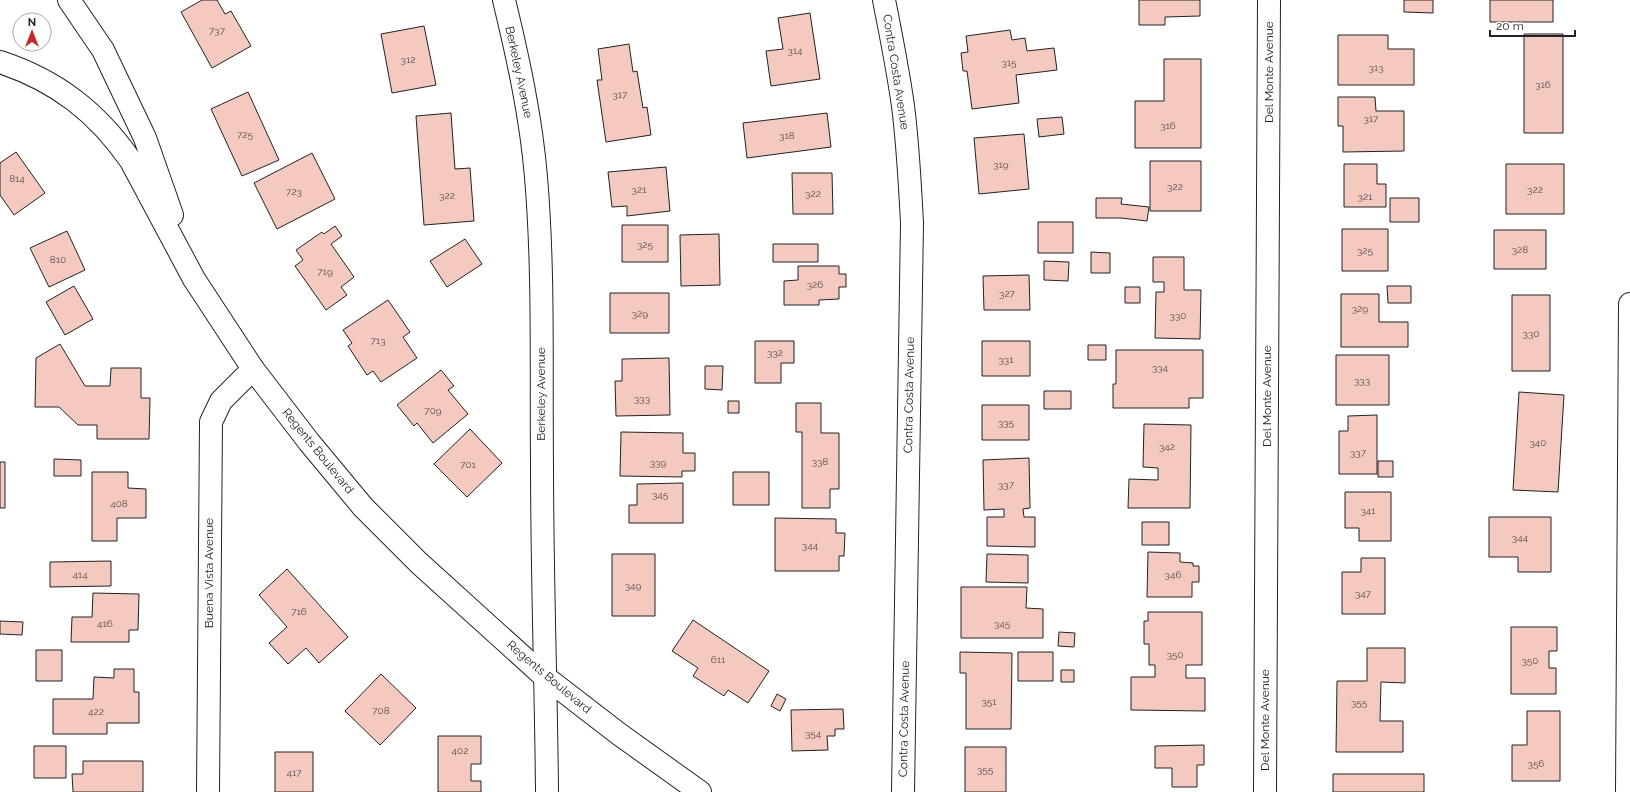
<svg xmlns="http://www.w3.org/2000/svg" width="1630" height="792" font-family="Raleway,sans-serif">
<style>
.building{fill:#f3c9c0;stroke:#222}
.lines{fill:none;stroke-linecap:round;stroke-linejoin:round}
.minor-casing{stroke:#222;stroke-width:24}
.secondary-casing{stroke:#222;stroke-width:24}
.minor{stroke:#fff;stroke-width:22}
.secondary{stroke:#fff;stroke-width:22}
.labels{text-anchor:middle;stroke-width:3;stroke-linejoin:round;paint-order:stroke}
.number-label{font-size:10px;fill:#564c4a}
.street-label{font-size:12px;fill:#222;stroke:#fff}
</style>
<rect width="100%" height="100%" fill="#fff"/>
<path class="building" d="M 202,0 L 217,0 L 225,14 L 231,11 L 251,46 L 212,68 L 181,12 Z
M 1139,0 L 1200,0 L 1200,16 L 1165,17 L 1165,25 L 1139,25 Z
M 1404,0 L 1433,0 L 1433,13 L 1404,12 Z
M 1490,0 L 1553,0 L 1553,22 L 1490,22 Z
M 810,13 L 820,79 L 771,86 L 766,51 L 783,49 L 778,18 Z
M 424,26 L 436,85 L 392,93 L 381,34 Z
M 1010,30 L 1012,40 L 1025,38 L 1027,51 L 1054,48 L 1057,70 L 1016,75 L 1019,103 L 972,109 L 967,71 L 963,71 L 961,53 L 968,52 L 966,36 Z
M 1524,34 L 1563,34 L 1563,133 L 1524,133 Z
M 1338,35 L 1388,35 L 1388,49 L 1414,49 L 1414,85 L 1338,85 Z
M 629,44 L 633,72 L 637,71 L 643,108 L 647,107 L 651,135 L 606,142 L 597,80 L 602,80 L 598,49 Z
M 1164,59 L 1201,59 L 1201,148 L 1135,148 L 1135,101 L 1164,101 Z
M 248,92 L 279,160 L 242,176 L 211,109 Z
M 1338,97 L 1375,97 L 1376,111 L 1404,111 L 1404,151 L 1343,152 L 1343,126 L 1338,126 Z
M 451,113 L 455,169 L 470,168 L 474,221 L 424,225 L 416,116 Z
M 827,113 L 831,147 L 747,158 L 743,123 Z
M 1062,117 L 1064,134 L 1039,137 L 1037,119 Z
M 1024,134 L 1029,189 L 979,194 L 974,138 Z
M 16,152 L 45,193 L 14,215 L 0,195 L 0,163 Z
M 312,153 L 335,199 L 277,229 L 254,183 Z
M 1150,161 L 1201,161 L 1201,211 L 1150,211 Z
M 1344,164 L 1377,164 L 1377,184 L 1386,184 L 1386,207 L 1344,207 Z
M 1506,164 L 1564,164 L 1564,214 L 1506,214 Z
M 666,167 L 670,211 L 627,216 L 627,206 L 612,207 L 608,172 Z
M 792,173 L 832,173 L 833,214 L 793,214 Z
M 1096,198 L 1122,198 L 1121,204 L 1149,207 L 1147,221 L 1121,218 L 1096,218 Z
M 1390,198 L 1419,198 L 1419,222 L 1390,222 Z
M 1038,222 L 1073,222 L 1073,253 L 1038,253 Z
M 622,225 L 668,225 L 668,262 L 622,262 Z
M 335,226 L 342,236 L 331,244 L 354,277 L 341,287 L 347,295 L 326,310 L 295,266 L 303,260 L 296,250 L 322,232 L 324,234 Z
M 1342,229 L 1388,229 L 1388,271 L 1342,271 Z
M 1494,230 L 1546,230 L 1546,269 L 1494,269 Z
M 67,231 L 85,270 L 49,287 L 30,248 Z
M 719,234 L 720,285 L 681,286 L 680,235 Z
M 465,239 L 482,264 L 447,287 L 430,261 Z
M 773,244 L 818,244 L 818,262 L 773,262 Z
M 1091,252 L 1110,253 L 1110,273 L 1091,273 Z
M 1153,257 L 1184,257 L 1184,290 L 1201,290 L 1200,339 L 1155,338 L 1156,292 L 1164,292 L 1164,282 L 1153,282 Z
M 1044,261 L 1069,262 L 1068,281 L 1044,280 Z
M 798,266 L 839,266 L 839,274 L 846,274 L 846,287 L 839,287 L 839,299 L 819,300 L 819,305 L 784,305 L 784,281 L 798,280 Z
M 1029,275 L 1030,310 L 984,310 L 983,276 Z
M 74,286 L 93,319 L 65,335 L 46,302 Z
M 1387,286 L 1411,286 L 1411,303 L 1388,303 Z
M 1125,287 L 1140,287 L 1140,303 L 1125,303 Z
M 610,293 L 669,293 L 669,333 L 610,333 Z
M 1341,294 L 1379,294 L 1379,322 L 1408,322 L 1408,347 L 1341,347 Z
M 1512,295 L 1550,295 L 1550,371 L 1512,371 Z
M 388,300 L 410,332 L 403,337 L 417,358 L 381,382 L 373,371 L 367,375 L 348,346 L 352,343 L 343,330 Z
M 755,341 L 794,341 L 794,363 L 781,363 L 781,383 L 755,383 Z
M 982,341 L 1030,341 L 1030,376 L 982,376 Z
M 60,344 L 85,386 L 110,386 L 111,368 L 141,368 L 141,398 L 150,398 L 149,439 L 97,439 L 97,425 L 78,425 L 59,407 L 35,407 L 36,358 Z
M 1088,345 L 1106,345 L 1106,360 L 1088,360 Z
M 1116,350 L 1203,350 L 1203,398 L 1189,398 L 1189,408 L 1113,408 L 1113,384 L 1116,384 Z
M 1336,355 L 1389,355 L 1389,405 L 1336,405 Z
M 669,358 L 670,415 L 616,416 L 615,381 L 622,381 L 622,359 Z
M 705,366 L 723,366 L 722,390 L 705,389 Z
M 441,370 L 454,386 L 448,390 L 468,414 L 433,443 L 417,423 L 414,426 L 397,405 Z
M 1044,391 L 1071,391 L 1071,409 L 1044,409 Z
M 1519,392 L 1564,395 L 1558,492 L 1513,490 Z
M 728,401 L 739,401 L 739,413 L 728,413 Z
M 796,403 L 821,403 L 821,433 L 839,433 L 839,489 L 830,489 L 830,508 L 802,508 L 802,432 L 796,432 Z
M 982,405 L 1029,405 L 1029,440 L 982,440 Z
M 1377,415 L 1377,474 L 1339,474 L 1339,431 L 1348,431 L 1348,416 Z
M 1144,424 L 1191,425 L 1190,508 L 1128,508 L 1129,479 L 1158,480 L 1158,468 L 1143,467 Z
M 470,429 L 502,463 L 467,497 L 434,464 Z
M 621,432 L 683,433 L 683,453 L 695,453 L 695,471 L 682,471 L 682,477 L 620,476 Z
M 1029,458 L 1030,508 L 1023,509 L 1024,517 L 1035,517 L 1035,547 L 987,546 L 987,517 L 1004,517 L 1004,509 L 984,510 L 983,460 Z
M 54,459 L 81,460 L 81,476 L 54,476 Z
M 1378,461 L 1393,461 L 1393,477 L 1378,477 Z
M 0,462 L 5,462 L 5,508 L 0,508 Z
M 92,472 L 128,472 L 128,488 L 146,489 L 146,518 L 117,518 L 117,541 L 92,541 Z
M 733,472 L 769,472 L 769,505 L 733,505 Z
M 683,483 L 683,523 L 629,523 L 629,505 L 637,505 L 637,484 Z
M 1345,492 L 1391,492 L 1391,541 L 1359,541 L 1359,528 L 1345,528 Z
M 1489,517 L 1551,517 L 1551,572 L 1518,572 L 1518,557 L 1489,557 Z
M 775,518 L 836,519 L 836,533 L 845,533 L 844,556 L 839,556 L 839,571 L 775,571 Z
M 1142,522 L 1169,522 L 1169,545 L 1142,545 Z
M 1148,552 L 1180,553 L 1180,562 L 1193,563 L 1193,566 L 1199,566 L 1199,582 L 1192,582 L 1192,597 L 1147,597 Z
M 612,554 L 655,554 L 655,616 L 612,616 Z
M 987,554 L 1028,555 L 1028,583 L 986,582 Z
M 1361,558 L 1385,558 L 1385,614 L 1342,614 L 1342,572 L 1361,572 Z
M 111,561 L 111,586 L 50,587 L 50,562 Z
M 287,569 L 348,637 L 319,663 L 306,648 L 288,664 L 269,643 L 287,627 L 259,595 Z
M 961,587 L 1027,587 L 1026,608 L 1043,609 L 1043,638 L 961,638 Z
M 93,593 L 139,594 L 138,630 L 129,630 L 129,642 L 71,642 L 72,617 L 92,617 Z
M 1148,612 L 1202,612 L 1202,665 L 1186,665 L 1186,678 L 1205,678 L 1205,711 L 1131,710 L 1131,677 L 1155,677 L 1155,665 L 1149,665 L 1149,644 L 1144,644 L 1144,621 L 1148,621 Z
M 693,620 L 769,671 L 748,703 L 728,690 L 724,696 L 693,676 L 698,668 L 672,651 Z
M 0,621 L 23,622 L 22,635 L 0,634 Z
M 1511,627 L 1557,627 L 1557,651 L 1549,651 L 1549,668 L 1556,668 L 1556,694 L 1511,694 Z
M 1059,632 L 1075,633 L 1074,647 L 1058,646 Z
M 1367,648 L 1405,648 L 1405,683 L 1381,682 L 1380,721 L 1403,721 L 1403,752 L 1336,752 L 1337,681 L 1367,681 Z
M 36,650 L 62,650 L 62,681 L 36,681 Z
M 960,652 L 1012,653 L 1011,729 L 966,729 L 966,673 L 960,673 Z
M 1018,652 L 1053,652 L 1053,681 L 1018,681 Z
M 114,669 L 134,669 L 134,692 L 139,692 L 139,723 L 107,723 L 107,734 L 53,734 L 53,699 L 93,699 L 94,677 L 114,678 Z
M 1061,670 L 1074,670 L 1074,682 L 1061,682 Z
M 381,674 L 416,708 L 380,745 L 345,711 Z
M 777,694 L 786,699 L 780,711 L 771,706 Z
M 843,709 L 844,729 L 835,729 L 835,736 L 827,736 L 828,750 L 792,751 L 791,710 Z
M 1527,711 L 1560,711 L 1560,781 L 1512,781 L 1512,745 L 1527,745 Z
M 438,736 L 481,736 L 481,764 L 471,764 L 471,781 L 481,781 L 481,792 L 438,792 Z
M 1204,745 L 1204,765 L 1197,765 L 1197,787 L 1172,787 L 1172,768 L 1155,768 L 1155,746 Z
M 34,746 L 66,746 L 66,778 L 34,778 Z
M 965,747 L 1006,747 L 1006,792 L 965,792 Z
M 275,752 L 313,752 L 313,792 L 275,792 Z
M 83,761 L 143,761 L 143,792 L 73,792 L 72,774 L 83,774 Z
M 1333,774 L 1424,774 L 1424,792 L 1333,792 Z"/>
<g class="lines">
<g class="minor-casing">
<path id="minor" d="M 504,0 C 518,58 531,117 536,177 C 544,272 541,369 542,464 C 542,574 546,683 547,792
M 884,0 C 891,35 898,70 903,106 C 908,145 910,184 912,223 L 903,792
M 208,792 L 211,422 L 221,401 L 253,369
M 1265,792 L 1269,0
M 1627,792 L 1630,304"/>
</g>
<g class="secondary-casing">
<path id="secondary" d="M 69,0 L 103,50 L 145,138 L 172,215
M 0,62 C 57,81 97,112 131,161 L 194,279 L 253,369 L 309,442 L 363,507 L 419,563 L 545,677 L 619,734 L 700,792"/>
</g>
<use href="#minor" class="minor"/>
<use href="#secondary" class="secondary"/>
</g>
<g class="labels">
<g class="number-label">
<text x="217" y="34">737</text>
<text x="795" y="54">314</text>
<text x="408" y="63">312</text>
<text x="1009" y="66">315</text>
<text x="1376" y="71">313</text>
<text x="1543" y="88">316</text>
<text x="620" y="98">317</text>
<text x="1371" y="122">317</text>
<text x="1168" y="129">316</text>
<text x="245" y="138">725</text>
<text x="787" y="139">318</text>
<text x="1001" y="168">319</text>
<text x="17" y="182">814</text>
<text x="1175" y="190">322</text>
<text x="639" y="193">321</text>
<text x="1535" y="193">322</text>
<text x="294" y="195">723</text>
<text x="813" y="197">322</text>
<text x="447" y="199">322</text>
<text x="1365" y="200">321</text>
<text x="645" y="248">325</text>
<text x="1520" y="253">328</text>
<text x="1365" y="254">325</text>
<text x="58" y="263">810</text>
<text x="325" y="275">719</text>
<text x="815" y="288">326</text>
<text x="1007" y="297">327</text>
<text x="1360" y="312">329</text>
<text x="640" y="317">329</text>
<text x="1178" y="319">330</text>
<text x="1531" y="337">330</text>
<text x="378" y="344">713</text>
<text x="775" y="356">332</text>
<text x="1006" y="363">331</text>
<text x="1160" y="371">334</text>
<text x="1362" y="384">333</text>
<text x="642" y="402">333</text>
<text x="433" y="414">709</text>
<text x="1006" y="426">335</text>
<text x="1538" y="446">340</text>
<text x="1167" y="450">342</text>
<text x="1358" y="456">337</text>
<text x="820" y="465">338</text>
<text x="658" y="466">339</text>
<text x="468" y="468">701</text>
<text x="1006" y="488">337</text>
<text x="660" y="498">345</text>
<text x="119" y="507">408</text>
<text x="1368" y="514">341</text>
<text x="1520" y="541">344</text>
<text x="810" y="549">344</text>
<text x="80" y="578">414</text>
<text x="1173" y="578">346</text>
<text x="633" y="589">349</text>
<text x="1363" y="597">347</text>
<text x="299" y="615">716</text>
<text x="105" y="627">416</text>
<text x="1002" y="627">345</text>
<text x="1175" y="658">350</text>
<text x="718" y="663">611</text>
<text x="1530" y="664">350</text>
<text x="989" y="705">351</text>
<text x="1359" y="706">355</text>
<text x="381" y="714">708</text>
<text x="96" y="715">422</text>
<text x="813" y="737">354</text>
<text x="460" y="754">402</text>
<text x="1536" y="767">356</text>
<text x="985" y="773">355</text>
<text x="294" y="776">417</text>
</g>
<g class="street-label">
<text transform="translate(519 72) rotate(78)" y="4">Berkeley Avenue</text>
<text transform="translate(896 72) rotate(81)" y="4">Contra Costa Avenue</text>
<text transform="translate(1269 72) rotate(-90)" y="4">Del Monte Avenue</text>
<text transform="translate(541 394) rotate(-90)" y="4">Berkeley Avenue</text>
<text transform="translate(909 395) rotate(-89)" y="4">Contra Costa Avenue</text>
<text transform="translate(1267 396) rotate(-90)" y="4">Del Monte Avenue</text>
<text transform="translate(318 451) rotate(51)" y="4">Regents Boulevard</text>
<text transform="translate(209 573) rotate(-90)" y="4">Buena Vista Avenue</text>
<text transform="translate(549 677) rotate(40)" y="4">Regents Boulevard</text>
<text transform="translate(904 719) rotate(-89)" y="4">Contra Costa Avenue</text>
<text transform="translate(1265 720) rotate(-90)" y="4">Del Monte Avenue</text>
</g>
</g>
<g transform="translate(32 32)"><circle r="19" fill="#ffffff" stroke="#a7a7a7"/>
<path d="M0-3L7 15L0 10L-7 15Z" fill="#c62828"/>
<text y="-6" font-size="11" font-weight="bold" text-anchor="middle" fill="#222222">N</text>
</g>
<path d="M1490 30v6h85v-6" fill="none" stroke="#222222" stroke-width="2"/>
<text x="1496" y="30" font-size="12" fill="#222222" stroke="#ffffff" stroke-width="3" paint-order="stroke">20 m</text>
</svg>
